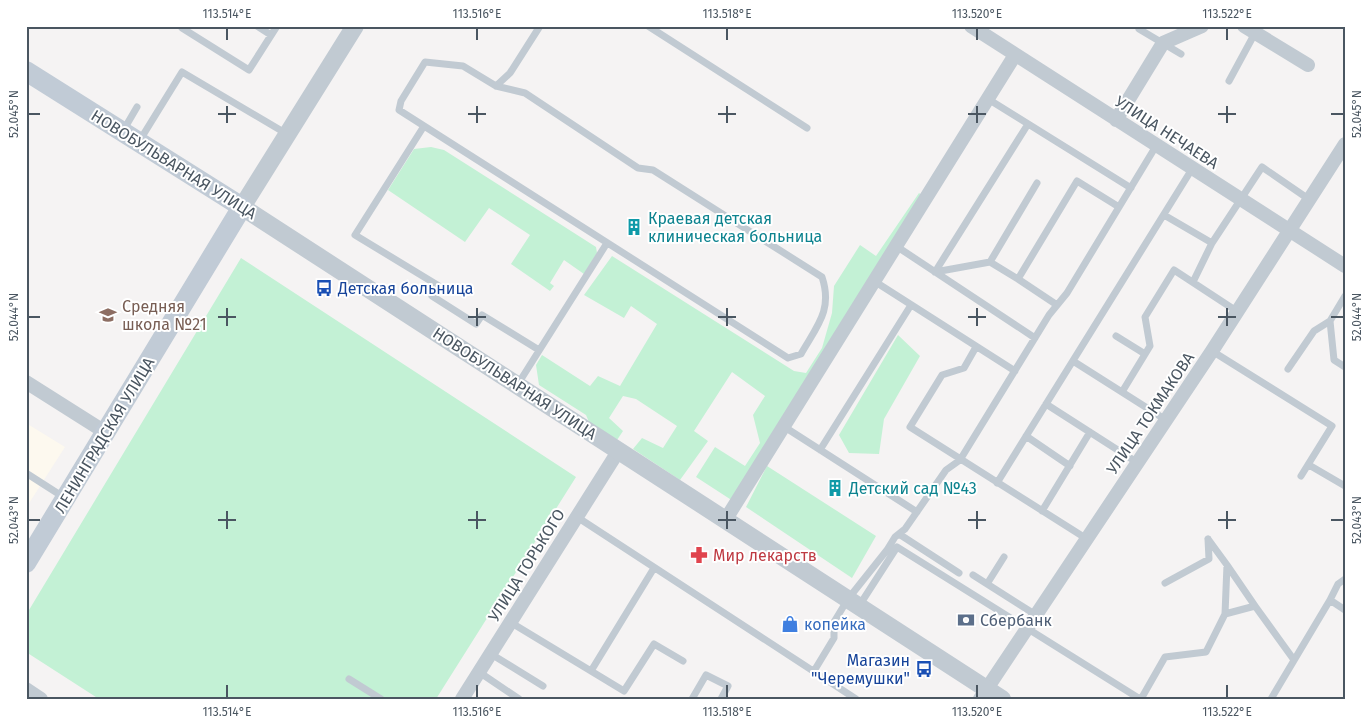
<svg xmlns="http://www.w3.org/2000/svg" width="1371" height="725" font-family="'Fira Sans',sans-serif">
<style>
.commercial{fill:#fdf9ef}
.green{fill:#c3f1d5}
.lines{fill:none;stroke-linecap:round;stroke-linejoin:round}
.service{stroke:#c1cad2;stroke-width:7}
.minor{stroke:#c1cad2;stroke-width:14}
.tertiary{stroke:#c1cad2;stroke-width:18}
.secondary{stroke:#c1cbd6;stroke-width:20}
.ticks{fill:none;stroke:#4a5661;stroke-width:2}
.labels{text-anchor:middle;stroke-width:4;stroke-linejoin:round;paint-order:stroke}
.street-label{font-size:16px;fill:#4a5661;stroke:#fff}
.culture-label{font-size:16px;fill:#0d838f;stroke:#fff;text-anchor:start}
.transit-label{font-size:16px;fill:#164399;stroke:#fff;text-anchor:start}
.education-label{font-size:16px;fill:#785e54;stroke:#fff;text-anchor:start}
.health-label{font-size:16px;fill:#be3a42;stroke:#fff;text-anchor:start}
.service-label{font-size:16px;fill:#4e5e75;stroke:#fff;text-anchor:start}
.shop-label{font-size:16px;fill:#366cbe;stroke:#fff;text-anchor:start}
.neatline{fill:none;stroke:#4a5661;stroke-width:2}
.ticks-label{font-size:12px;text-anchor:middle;fill:#4a5661}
</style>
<rect width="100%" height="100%" fill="#f5f3f3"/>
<path class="commercial" d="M 26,423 L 65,447 L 26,508 Z"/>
<path class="green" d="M 431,147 L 444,150 L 596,247 L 597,253 L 584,274 L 564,260 L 550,283 L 554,286 L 550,291 L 511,264 L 530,235 L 489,208 L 465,242 L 388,190 L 414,149 Z
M 919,193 L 923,196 L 733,501 L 696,477 L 715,447 L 745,466 L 760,443 L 753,415 L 765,396 L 732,372 L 694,431 L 708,441 L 680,480 L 633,449 L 642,438 L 663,448 L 677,426 L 636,399 L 623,396 L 609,418 L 623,431 L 617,440 L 589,422 L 586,415 L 539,385 L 536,365 L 542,355 L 590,386 L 598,376 L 620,386 L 657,324 L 631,306 L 624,318 L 584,295 L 612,256 L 794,371 L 806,373 L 822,348 L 832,313 L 834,286 L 860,245 L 876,256 Z
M 241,258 L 576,477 L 436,699 L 99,699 L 26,652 L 26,615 Z
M 898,335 L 920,356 L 884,419 L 879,454 L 849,453 L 839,435 Z
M 767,466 L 876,536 L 852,578 L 746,507 Z"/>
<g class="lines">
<path class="service" d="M 257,26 L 271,35
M 648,26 L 807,128
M 182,28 L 249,70 L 277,26
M 1139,29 L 1181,54
M 425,62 L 463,66 L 496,86 L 525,93 L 638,168 L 653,170 L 822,277 C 833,310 817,326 801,354 L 788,358 L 399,110 L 401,101 Z
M 1229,81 L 1255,33
M 496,86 L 510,73 L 540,26
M 988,99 L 1131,188
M 424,126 L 355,235 L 439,286 L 432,296 L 476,324 L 482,315 L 539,350
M 123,131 L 137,107
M 140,140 L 182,72 L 287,134
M 1164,215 L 1212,243
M 896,246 L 1035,338
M 990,262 L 1037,183
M 935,272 L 1028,124
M 935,272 L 990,262 L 1018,279
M 874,281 L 1015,371
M 1193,282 L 1212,243 L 1262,167 L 1310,200
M 1345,296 L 1330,321 L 1334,360 L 1345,367
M 1057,305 L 1018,279 L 1077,181 L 1119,207
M 1116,336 L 1145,354
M 976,347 L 964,368 L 942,375 L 910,427 L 1087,539
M 1212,351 L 1332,426 L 1301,476
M 1073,361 L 1166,420
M 1288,369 L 1314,331 L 1330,321
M 518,384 L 607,243
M 1122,392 L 1150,346 L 1145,317 L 1174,270 L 1238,312
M 1046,404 L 1138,463
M 783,426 L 917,512
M 1026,436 L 1070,466
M 820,450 L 911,305
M 1309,465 L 1345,486
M 26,473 L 65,498
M 997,483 L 1192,169
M 1042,511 L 1090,432
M 577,517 L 856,699
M 899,534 L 959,573
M 1208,539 L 1227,565 L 1225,614 L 1255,606 L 1227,565
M 973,575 L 1036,615
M 1345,579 L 1338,584 L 1330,600 L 1345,610
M 1165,583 L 1209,559 L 1208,539
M 987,584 L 1004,557
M 859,606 L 897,547 L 1140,699
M 1255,606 L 1294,660
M 510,622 L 624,691 L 654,644 L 683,661
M 491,654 L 543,686
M 591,671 L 654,568
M 814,671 L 834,638 L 834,622 L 848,599 L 887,550 L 895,537 L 905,529 L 946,470 L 960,460 L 1049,315 L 1067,293 L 1156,146
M 479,672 L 519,699
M 349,679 L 381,699
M 692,699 L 706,675 L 728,686 L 721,699
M 1141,699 L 1165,657 L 1206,652 L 1225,614
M 1271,699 L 1330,600"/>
<path class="minor" d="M 971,26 L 1345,266
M 1244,26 L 1308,65
M 1116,120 L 1163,43 L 1202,26
M 26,382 L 105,432
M 726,519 L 1015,55
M 26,689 L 41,699
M 462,699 L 619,450
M 980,699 L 1212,351 L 1345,144"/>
<path class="tertiary" d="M 355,26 L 242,207 L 1002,699"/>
<path class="secondary" d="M 26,71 L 242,207 L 26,563"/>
</g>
<path class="ticks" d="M 227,28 L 227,40M 477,28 L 477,40M 727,28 L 727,40M 977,28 L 977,40M 1227,28 L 1227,40M 227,106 L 227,123M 477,106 L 477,123M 727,106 L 727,123M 977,106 L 977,123M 1227,106 L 1227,123M 28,114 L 40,114M 218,114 L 236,114M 468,114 L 486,114M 718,114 L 736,114M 968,114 L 986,114M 1218,114 L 1236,114M 1331,114 L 1344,114M 227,308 L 227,326M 477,308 L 477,326M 727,308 L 727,326M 977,308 L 977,326M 1227,308 L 1227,326M 28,317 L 40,317M 218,317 L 236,317M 468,317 L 486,317M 718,317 L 736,317M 968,317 L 986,317M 1218,317 L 1236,317M 1331,317 L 1344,317M 227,511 L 227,529M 477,511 L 477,529M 727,511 L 727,529M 977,511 L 977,529M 1227,511 L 1227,529M 28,520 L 40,520M 218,520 L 236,520M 468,520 L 486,520M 718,520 L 736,520M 968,520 L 986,520M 1218,520 L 1236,520M 1331,520 L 1344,520M 227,685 L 227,698M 477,685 L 477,698M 727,685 L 727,698M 977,685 L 977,698M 1227,685 L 1227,698"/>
<defs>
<g id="building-bare" transform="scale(1.35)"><path d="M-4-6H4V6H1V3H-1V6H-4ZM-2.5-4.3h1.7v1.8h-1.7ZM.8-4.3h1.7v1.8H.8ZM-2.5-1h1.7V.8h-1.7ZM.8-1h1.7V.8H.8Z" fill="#0f9aa8" stroke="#fff" stroke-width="2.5" paint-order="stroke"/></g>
<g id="bus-bare" transform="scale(1.35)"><path d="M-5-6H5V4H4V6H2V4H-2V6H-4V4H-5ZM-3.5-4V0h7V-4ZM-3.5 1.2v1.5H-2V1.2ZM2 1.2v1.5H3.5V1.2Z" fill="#1a4fb4" stroke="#fff" stroke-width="2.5" paint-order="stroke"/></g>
<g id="school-bare" transform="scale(1.35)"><path d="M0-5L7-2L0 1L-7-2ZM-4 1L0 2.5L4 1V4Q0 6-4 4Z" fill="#8d6e63" stroke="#fff" stroke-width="2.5" paint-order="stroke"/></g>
<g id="pharmacy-bare" transform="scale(1.35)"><path d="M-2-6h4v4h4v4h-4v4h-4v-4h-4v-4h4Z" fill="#e0444e" stroke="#fff" stroke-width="2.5" paint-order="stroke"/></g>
<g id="bank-bare" transform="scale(1.35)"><path d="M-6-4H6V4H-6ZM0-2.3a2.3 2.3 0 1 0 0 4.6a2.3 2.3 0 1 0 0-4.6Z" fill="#5c6f8a" stroke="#fff" stroke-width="2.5" paint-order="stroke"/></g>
<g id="shop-bare" transform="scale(1.35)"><path d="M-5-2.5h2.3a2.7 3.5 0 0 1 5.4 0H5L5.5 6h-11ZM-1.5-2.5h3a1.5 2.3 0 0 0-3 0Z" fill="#3f7fe0" stroke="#fff" stroke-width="2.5" paint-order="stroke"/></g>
</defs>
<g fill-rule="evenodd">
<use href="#building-bare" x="634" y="227"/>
<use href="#bus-bare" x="324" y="288"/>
<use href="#school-bare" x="108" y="315"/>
<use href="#building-bare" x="835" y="488"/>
<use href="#pharmacy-bare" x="699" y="555"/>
<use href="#bank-bare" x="966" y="620"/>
<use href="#shop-bare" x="790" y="624"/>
<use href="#bus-bare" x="924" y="669"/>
</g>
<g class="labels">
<g class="street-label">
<text transform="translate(1167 132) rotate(33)" y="6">УЛИЦА НЕЧАЕВА</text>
<text transform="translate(174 164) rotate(32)" y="6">НОВОБУЛЬВАРНАЯ УЛИЦА</text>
<text transform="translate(515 383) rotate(33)" y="6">НОВОБУЛЬВАРНАЯ УЛИЦА</text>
<text transform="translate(1150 413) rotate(-56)" y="6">УЛИЦА ТОКМАКОВА</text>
<text transform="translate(104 435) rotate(-59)" y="6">ЛЕНИНГРАДСКАЯ УЛИЦА</text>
<text transform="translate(526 565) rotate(-58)" y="6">УЛИЦА ГОРЬКОГО</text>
</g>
<g class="culture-label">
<text x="648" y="224">Краевая детская<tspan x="648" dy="18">клиническая больница</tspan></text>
<text x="849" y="494">Детский сад №43</text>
</g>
<g class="transit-label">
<text x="338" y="294">Детская больница</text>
<text x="910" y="666" text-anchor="end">Магазин<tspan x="910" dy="18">"Черемушки"</tspan></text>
</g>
<g class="education-label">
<text x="122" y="312">Средняя<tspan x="122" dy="18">школа №21</tspan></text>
</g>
<g class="health-label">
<text x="713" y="561">Мир лекарств</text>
</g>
<g class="service-label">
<text x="980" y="626">Сбербанк</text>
</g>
<g class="shop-label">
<text x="804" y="630">копейка</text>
</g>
</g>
<rect width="1371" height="725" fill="none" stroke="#ffffff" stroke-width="55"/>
<rect x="28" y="28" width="1316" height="670" class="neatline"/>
<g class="ticks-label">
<text x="227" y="18">113.514°E</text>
<text x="477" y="18">113.516°E</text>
<text x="727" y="18">113.518°E</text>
<text x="977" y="18">113.520°E</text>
<text x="1227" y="18">113.522°E</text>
<text transform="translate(14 114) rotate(-90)" y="4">52.045°N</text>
<text transform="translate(1357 114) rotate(-90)" y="4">52.045°N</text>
<text transform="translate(14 317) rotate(-90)" y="4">52.044°N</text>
<text transform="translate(1357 317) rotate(-90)" y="4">52.044°N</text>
<text transform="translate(14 520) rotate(-90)" y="4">52.043°N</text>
<text transform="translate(1357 520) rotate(-90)" y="4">52.043°N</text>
<text x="227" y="716">113.514°E</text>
<text x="477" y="716">113.516°E</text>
<text x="727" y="716">113.518°E</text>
<text x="977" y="716">113.520°E</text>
<text x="1227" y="716">113.522°E</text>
</g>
</svg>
